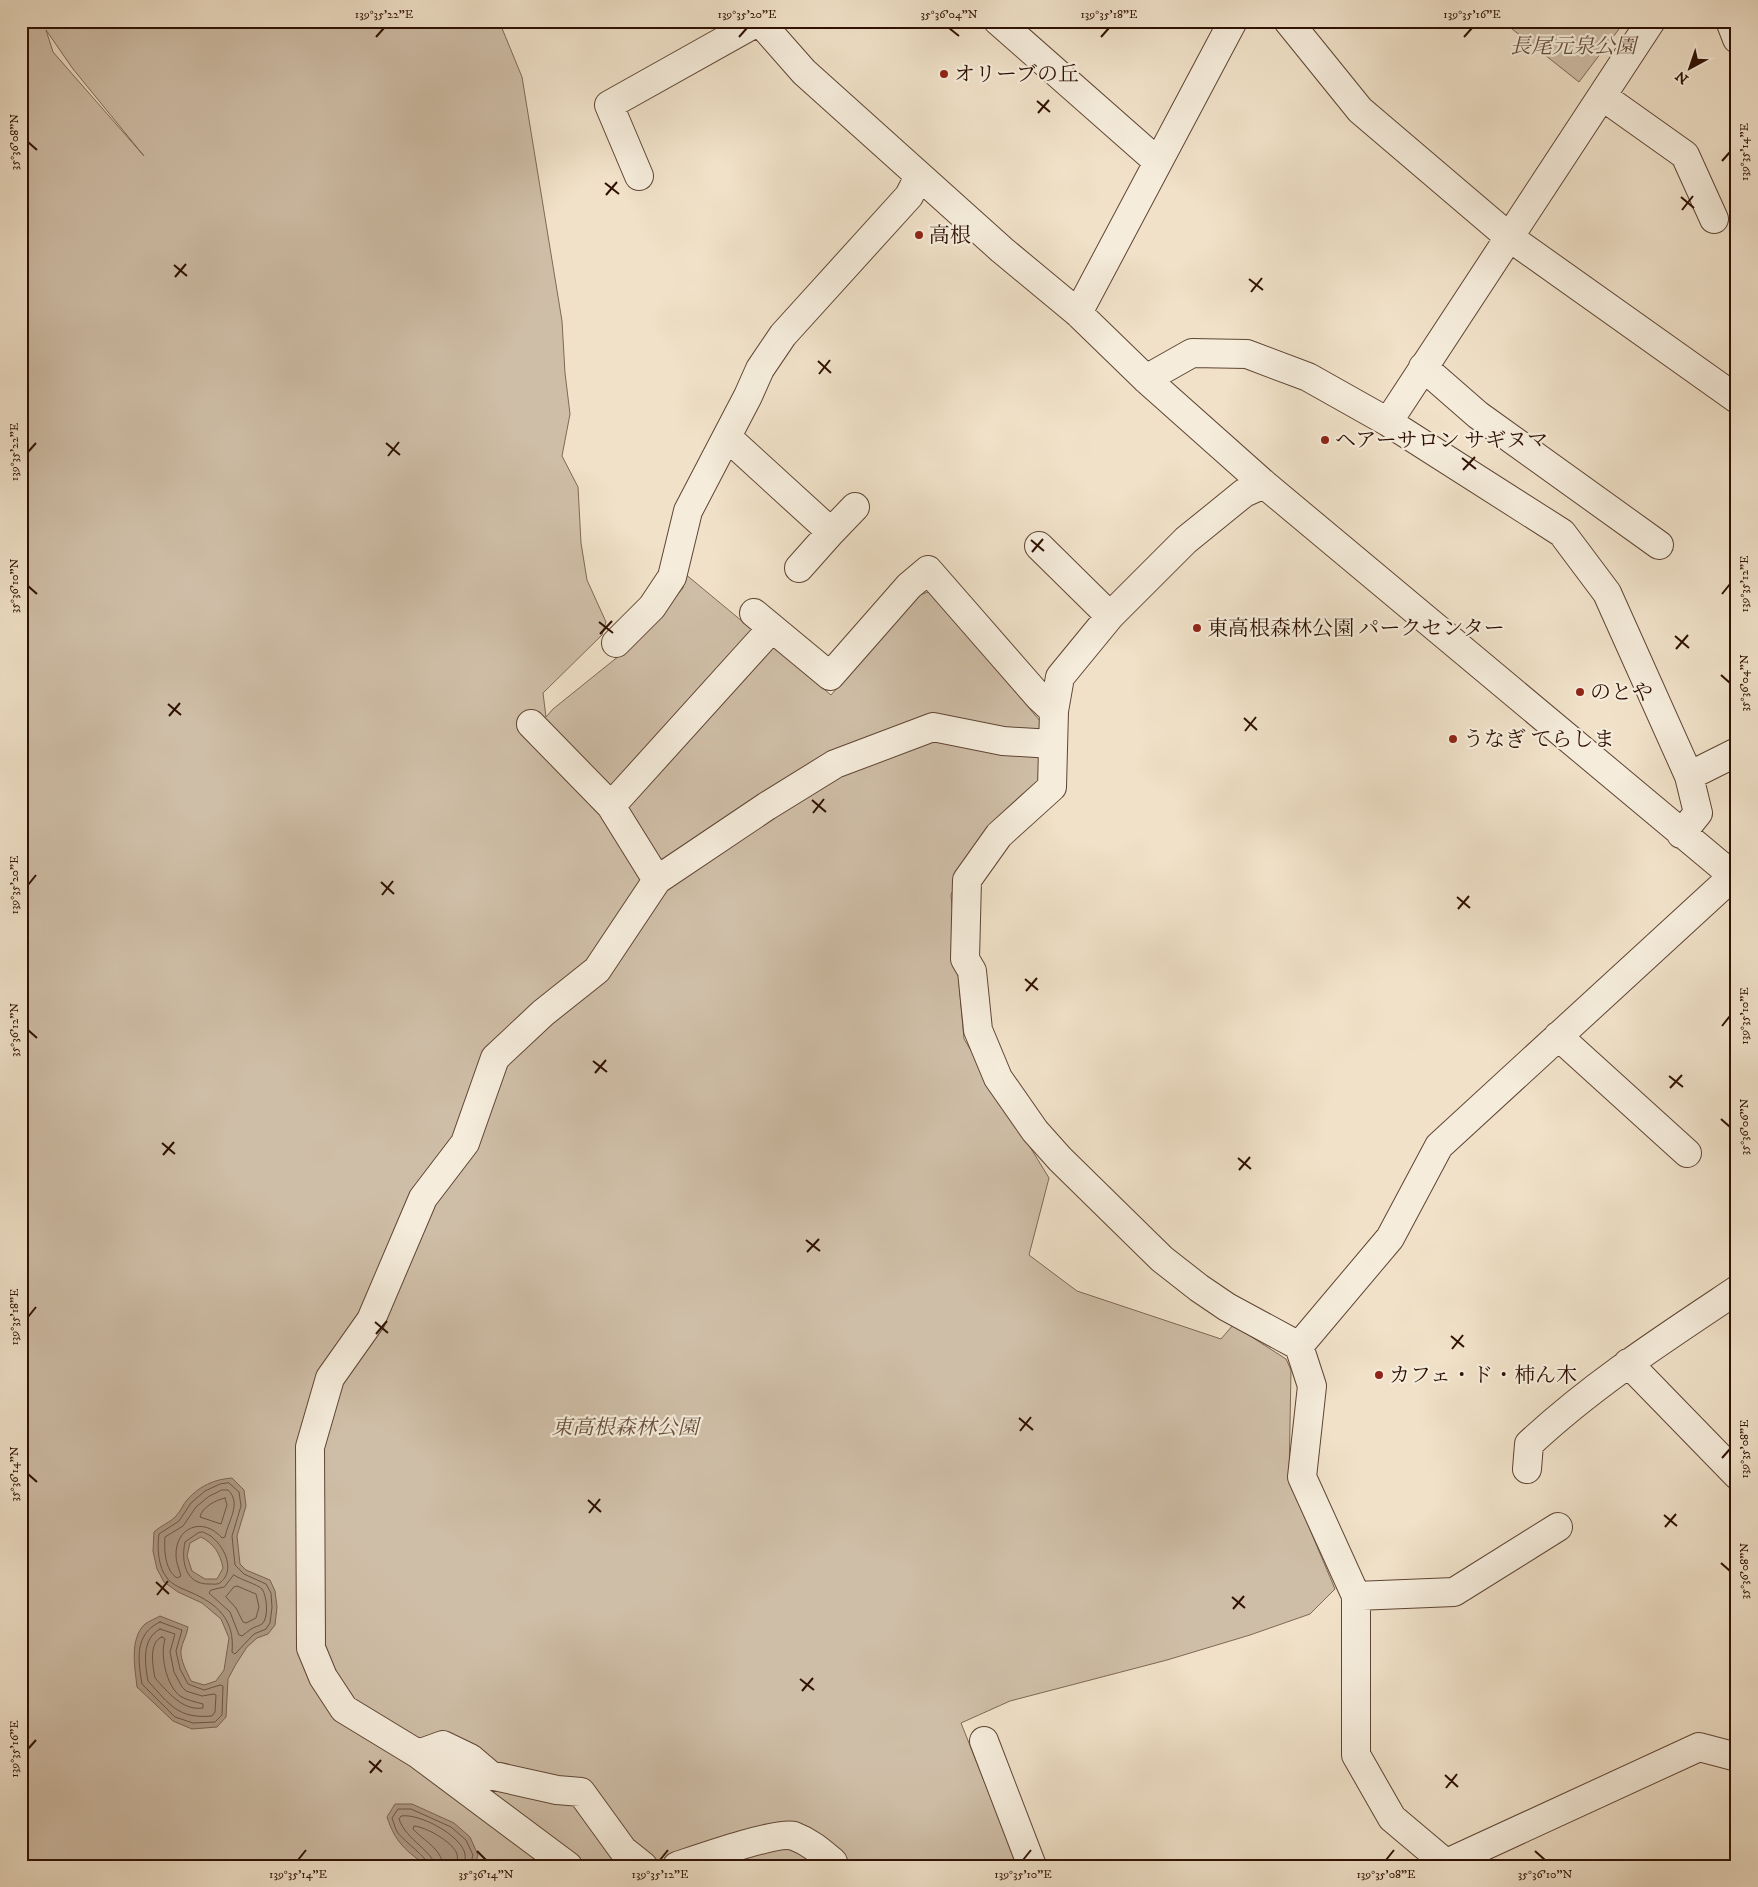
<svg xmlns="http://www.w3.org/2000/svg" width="1758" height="1887" font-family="'IM FELL DW Pica','Noto Serif JP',serif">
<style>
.green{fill:#cfbea7;stroke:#7f6855;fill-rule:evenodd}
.water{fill:#ae9a85;stroke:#7b6351;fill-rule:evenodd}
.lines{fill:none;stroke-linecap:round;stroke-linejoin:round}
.shore{stroke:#6e5644;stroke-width:1}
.minor-casing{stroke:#5f4534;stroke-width:30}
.minor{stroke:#f5ecdb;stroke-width:28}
.ticks{fill:none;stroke:#2f1103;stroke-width:2}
.poi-dot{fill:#8f2418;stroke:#f5ecdb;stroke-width:2}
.labels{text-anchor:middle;stroke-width:4.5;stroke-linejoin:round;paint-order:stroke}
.park-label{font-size:21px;font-style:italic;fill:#674e3c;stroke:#f5ecdb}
.poi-label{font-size:21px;fill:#2f1103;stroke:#f5ecdb;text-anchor:start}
.neatline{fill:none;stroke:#2f1103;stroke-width:2}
.ticks-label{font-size:12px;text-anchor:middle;fill:#2f1103}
</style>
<rect width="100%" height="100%" fill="#f0e1c8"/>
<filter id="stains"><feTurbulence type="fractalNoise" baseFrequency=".004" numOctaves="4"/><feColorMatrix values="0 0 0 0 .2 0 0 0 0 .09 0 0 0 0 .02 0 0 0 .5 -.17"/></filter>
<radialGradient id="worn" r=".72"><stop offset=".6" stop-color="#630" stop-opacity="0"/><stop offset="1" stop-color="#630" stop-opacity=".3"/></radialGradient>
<path class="green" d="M 21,21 L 499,21 L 522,77 L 562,321 L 565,373 L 570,414 L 562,456 L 578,487 L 581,543 L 587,580 L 606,622 L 602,635 L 543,693 L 546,717 L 553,709 L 640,639 L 683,588 L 684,573 L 831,695 L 917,596 L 928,592 L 940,602 L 1040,721 L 1039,784 L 962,868 L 951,895 L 964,1039 L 1049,1178 L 1029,1255 L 1077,1291 L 1221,1339 L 1233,1325 L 1286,1359 L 1291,1370 L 1289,1480 L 1335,1589 L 1310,1614 L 1250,1635 L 1167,1660 L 1010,1701 L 961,1723 L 1018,1866 L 21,1866 ZM 46,30 L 73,69 L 144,156 L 53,52 Z
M 1502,21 L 1618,21 L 1619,29 L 1579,82 Z"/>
<path class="water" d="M 232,1478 L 244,1490 L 246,1506 L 237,1536 L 240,1564 L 246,1570 L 270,1580 L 275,1591 L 277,1607 L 275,1625 L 268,1634 L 257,1638 L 247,1647 L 236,1664 L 228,1679 L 226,1717 L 217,1727 L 192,1729 L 173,1721 L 137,1687 C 135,1668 129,1639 145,1624 C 149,1621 155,1619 160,1616 L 188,1627 C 187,1635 182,1643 181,1650 C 180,1660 187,1672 191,1681 L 204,1685 L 216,1681 L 224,1670 L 229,1638 L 221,1619 L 202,1603 L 178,1592 L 164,1582 L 157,1569 L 153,1551 L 154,1532 C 160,1526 171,1522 176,1516 C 181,1511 183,1504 187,1500 C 199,1486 215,1479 232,1478 ZM 201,1537 C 214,1544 220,1553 223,1568 L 217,1579 L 205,1579 L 192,1571 L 187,1556 L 190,1543 Z
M 395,1804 L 412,1804 L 454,1823 L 470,1837 L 478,1855 L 475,1866 L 427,1866 C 406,1851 395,1842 387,1817 Z"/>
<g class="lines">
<path class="shore" d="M 229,1483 L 239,1492 L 241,1506 L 232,1536 L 235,1565 L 244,1574 L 266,1584 L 271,1593 L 272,1607 L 270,1623 L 266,1629 L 254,1634 L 235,1654 L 232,1652 C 235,1620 218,1604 190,1592 C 183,1589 172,1585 167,1578 C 158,1567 157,1547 159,1534 L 179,1521 L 191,1503 L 205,1491 L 220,1484 Z
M 222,1490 L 228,1490 C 242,1503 228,1521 225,1537 L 222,1538 C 203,1516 175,1527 176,1556 C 176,1562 179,1569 181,1576 L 177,1578 C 165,1570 164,1551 165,1537 L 183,1526 L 196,1507 L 208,1497 Z
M 225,1498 L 227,1505 L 221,1524 L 200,1517 C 202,1507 216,1500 225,1498 Z
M 203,1532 C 206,1534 211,1535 213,1538 C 225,1548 235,1570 221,1582 C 218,1585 213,1584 210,1584 C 185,1585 181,1561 185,1542 L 198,1533 Z
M 234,1575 C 241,1580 257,1584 262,1589 C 267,1596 269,1618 262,1624 C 259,1626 254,1627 251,1629 C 248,1631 245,1634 242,1636 L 239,1635 L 230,1612 L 209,1593 L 211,1590 L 224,1587 Z
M 234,1587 L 237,1586 L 256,1594 L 259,1607 L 256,1618 L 246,1623 L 243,1622 L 236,1608 L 226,1597 Z
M 160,1622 L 182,1630 L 176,1651 L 180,1669 L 188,1684 L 204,1690 L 220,1685 L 223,1686 L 222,1715 L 215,1722 L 193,1723 L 175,1717 L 142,1684 C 138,1660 134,1634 160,1622 Z
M 160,1629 L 175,1634 L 170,1652 L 174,1672 L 182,1687 L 186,1691 L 202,1696 L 214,1694 L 216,1695 L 215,1712 L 212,1716 C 178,1719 170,1705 148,1681 C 145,1664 141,1639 160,1629 Z
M 162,1637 L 165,1639 C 160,1655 166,1685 180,1696 C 186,1700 196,1702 203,1704 L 203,1708 C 182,1711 168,1692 155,1678 C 153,1667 148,1642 162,1637 Z
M 429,1866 C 428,1858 405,1842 398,1833 C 395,1829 394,1823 392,1818 L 398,1809 L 411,1809 L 451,1827 L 466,1840 L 473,1855 L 470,1866
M 435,1866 C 434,1852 406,1840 399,1819 L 401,1816 C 419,1813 461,1835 465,1854 C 466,1858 464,1862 464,1866
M 443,1866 C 442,1849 424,1841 413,1829 L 414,1826 C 426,1827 453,1842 457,1854 C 458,1858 457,1862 457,1866"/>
<g class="minor-casing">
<path id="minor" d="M 759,21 L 804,72 L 1002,250 L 1078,313 L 1146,379 L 1264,484 L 1737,879
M 998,21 L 1158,162
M 1288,21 L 1360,110 L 1509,237 L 1737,399
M 1730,21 L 1737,39
M 1602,96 L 1685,155 L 1714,219
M 639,176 L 609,105 L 759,21
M 1078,313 L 1233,21
M 1423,367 L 1478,415 L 1659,545
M 1146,379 L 1192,353 L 1247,354 L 1308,377 L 1388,422 L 1562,533 L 1607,593 L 1689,776 L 1698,813 L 1681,834
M 1388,422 L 1651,21
M 727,437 L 831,532
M 1264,484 L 1244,493 L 1186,540 L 1110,616 L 1060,677 L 1054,711 L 1052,787 L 999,835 L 967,880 L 965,959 L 972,971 L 978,1030 L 998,1078 L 1035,1131 L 1060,1159 L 1162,1259 L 1199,1288 L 1227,1307 L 1299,1346 L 1312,1386 L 1302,1477 L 1356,1596 L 1356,1755 L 1392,1818 L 1449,1866
M 1039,546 L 1110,616
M 799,568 L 831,532 L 855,507
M 754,613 L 830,676 L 909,586 L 928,570 L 1039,697 L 1054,711
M 616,643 L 652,607 L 672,577 L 688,511 L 748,396 L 760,369 L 783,335 L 909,196 L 919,176
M 531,724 L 611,806 L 657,880
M 1689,776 L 1737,752
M 611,806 L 772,628
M 1558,1036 L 1687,1153
M 1299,1346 L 1390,1238 L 1439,1146 L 1733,876
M 1628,1363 L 1737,1475
M 1527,1469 L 1529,1444 C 1592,1385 1665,1338 1737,1290
M 1356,1596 L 1454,1592 L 1558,1527
M 984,1741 L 1032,1866
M 418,1754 L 443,1745 L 470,1758 L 490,1775 L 557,1790 L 581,1792 L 623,1850 L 643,1866
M 1447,1863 L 1699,1747 L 1737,1757
M 568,1866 L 418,1754 L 344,1709 L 323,1677 L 311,1648 L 310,1447 L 330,1378 L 371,1320 L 423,1198 L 465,1143 L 495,1058 L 543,1013 L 597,970 L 657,880 L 767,806 L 835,764 L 933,727 L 1003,741 L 1052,744
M 677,1866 C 698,1859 777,1831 794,1836 C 810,1842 821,1852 833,1862 L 834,1866"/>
</g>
<use href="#minor" class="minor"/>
</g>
<path class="ticks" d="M 949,28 L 959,36M 376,37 L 384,28M 739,37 L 747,28M 1101,37 L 1109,28M 1464,37 L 1472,28M 1037,101 L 1050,112M 1038,113 L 1049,100M 28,142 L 37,150M 1722,161 L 1730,152M 605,183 L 619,194M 606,195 L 617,182M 1681,197 L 1694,208M 1682,210 L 1693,196M 174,265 L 187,276M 175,277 L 186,264M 1249,279 L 1263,290M 1251,292 L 1262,278M 818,361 L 831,373M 819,374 L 830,360M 386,443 L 400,455M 28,452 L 36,443M 388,456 L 399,442M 1462,458 L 1476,469M 1463,470 L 1475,457M 1031,540 L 1044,551M 1032,552 L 1043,539M 28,586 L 37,594M 1722,594 L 1730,584M 599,622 L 613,633M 600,634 L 612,621M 1675,636 L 1689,648M 1676,649 L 1688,635M 1721,675 L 1730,683M 168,704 L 181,715M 169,716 L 180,703M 1244,718 L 1257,730M 1245,731 L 1256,717M 812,800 L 826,812M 813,813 L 824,799M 381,882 L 394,894M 28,885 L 36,875M 382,895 L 393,881M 1457,897 L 1470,908M 1458,909 L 1469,896M 1025,979 L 1038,990M 1026,991 L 1037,978M 1722,1026 L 1730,1016M 28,1030 L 37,1038M 593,1061 L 607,1072M 595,1073 L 606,1060M 1669,1076 L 1683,1087M 1670,1088 L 1682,1075M 1721,1119 L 1730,1127M 162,1143 L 175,1154M 163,1155 L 174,1142M 1238,1158 L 1251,1169M 1239,1170 L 1250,1157M 806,1240 L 820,1251M 807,1252 L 819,1239M 28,1317 L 36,1307M 375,1322 L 388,1333M 376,1334 L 387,1321M 1451,1336 L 1464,1347M 1452,1349 L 1463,1335M 1019,1418 L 1033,1430M 1020,1431 L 1031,1417M 1722,1458 L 1730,1449M 28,1474 L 37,1482M 588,1500 L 601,1512M 589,1513 L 600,1499M 1664,1515 L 1677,1526M 1665,1527 L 1676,1514M 1721,1563 L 1730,1571M 156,1582 L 169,1594M 157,1595 L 168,1581M 1232,1597 L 1245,1608M 1233,1609 L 1244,1596M 800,1679 L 814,1690M 802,1691 L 813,1678M 28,1749 L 36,1740M 369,1761 L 382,1772M 370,1773 L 381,1760M 1445,1775 L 1458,1787M 1446,1788 L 1457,1774M 477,1851 L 486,1860M 1535,1851 L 1545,1860M 298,1860 L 306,1850M 660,1860 L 668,1850M 1023,1860 L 1031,1850M 1386,1860 L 1394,1850"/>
<g class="poi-dot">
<circle cx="944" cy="74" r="5"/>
<circle cx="919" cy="235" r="5"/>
<circle cx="1325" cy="440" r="5"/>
<circle cx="1197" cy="628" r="5"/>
<circle cx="1580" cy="692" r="5"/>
<circle cx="1453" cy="739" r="5"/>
<circle cx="1379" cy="1375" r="5"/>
</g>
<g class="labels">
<g class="park-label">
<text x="1573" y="53">長尾元泉公園</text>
<text x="625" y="1434">東高根森林公園</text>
</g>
<g class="poi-label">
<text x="954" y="81">オリーブの丘</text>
<text x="929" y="242">高根</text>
<text x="1335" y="447">ヘアーサロン サギヌマ</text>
<text x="1207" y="635">東高根森林公園 パークセンター</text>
<text x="1590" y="699">のとや</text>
<text x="1463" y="746">うなぎ てらしま</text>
<text x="1389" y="1382">カフェ・ド・柿ん木</text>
</g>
</g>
<rect width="1758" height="1887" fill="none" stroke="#f0e1c8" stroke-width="55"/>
<g transform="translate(1690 68) rotate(220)" stroke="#f5ecdb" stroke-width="4" paint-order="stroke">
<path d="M0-4L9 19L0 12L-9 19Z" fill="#2f1103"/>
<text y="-8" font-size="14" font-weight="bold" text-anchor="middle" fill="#2f1103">N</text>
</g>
<rect x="28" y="28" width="1702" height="1832" class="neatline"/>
<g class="ticks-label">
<text x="384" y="18">139°35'22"E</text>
<text x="747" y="18">139°35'20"E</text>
<text x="949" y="18">35°36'04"N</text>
<text x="1109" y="18">139°35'18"E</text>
<text x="1472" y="18">139°35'16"E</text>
<text transform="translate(14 142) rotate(-90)" y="4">35°36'08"N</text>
<text transform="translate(1744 152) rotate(-90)" y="4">139°35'14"E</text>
<text transform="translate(14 452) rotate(-90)" y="4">139°35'22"E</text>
<text transform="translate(1744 584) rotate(-90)" y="4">139°35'12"E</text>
<text transform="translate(14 586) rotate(-90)" y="4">35°36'10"N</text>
<text transform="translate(1744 683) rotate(-90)" y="4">35°36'04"N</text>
<text transform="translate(14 885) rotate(-90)" y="4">139°35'20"E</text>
<text transform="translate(1744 1016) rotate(-90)" y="4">139°35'10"E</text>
<text transform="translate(14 1030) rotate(-90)" y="4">35°36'12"N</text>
<text transform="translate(1744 1127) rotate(-90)" y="4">35°36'06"N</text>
<text transform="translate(14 1317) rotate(-90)" y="4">139°35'18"E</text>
<text transform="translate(1744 1449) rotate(-90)" y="4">139°35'08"E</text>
<text transform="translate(14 1474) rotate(-90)" y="4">35°36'14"N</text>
<text transform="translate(1744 1571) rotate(-90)" y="4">35°36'08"N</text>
<text transform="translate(14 1749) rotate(-90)" y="4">139°35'16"E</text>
<text x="298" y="1878">139°35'14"E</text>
<text x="486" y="1878">35°36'14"N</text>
<text x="660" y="1878">139°35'12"E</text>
<text x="1023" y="1878">139°35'10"E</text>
<text x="1386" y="1878">139°35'08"E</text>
<text x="1545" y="1878">35°36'10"N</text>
</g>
<rect width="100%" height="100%" filter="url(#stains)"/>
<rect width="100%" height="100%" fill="url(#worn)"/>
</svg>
